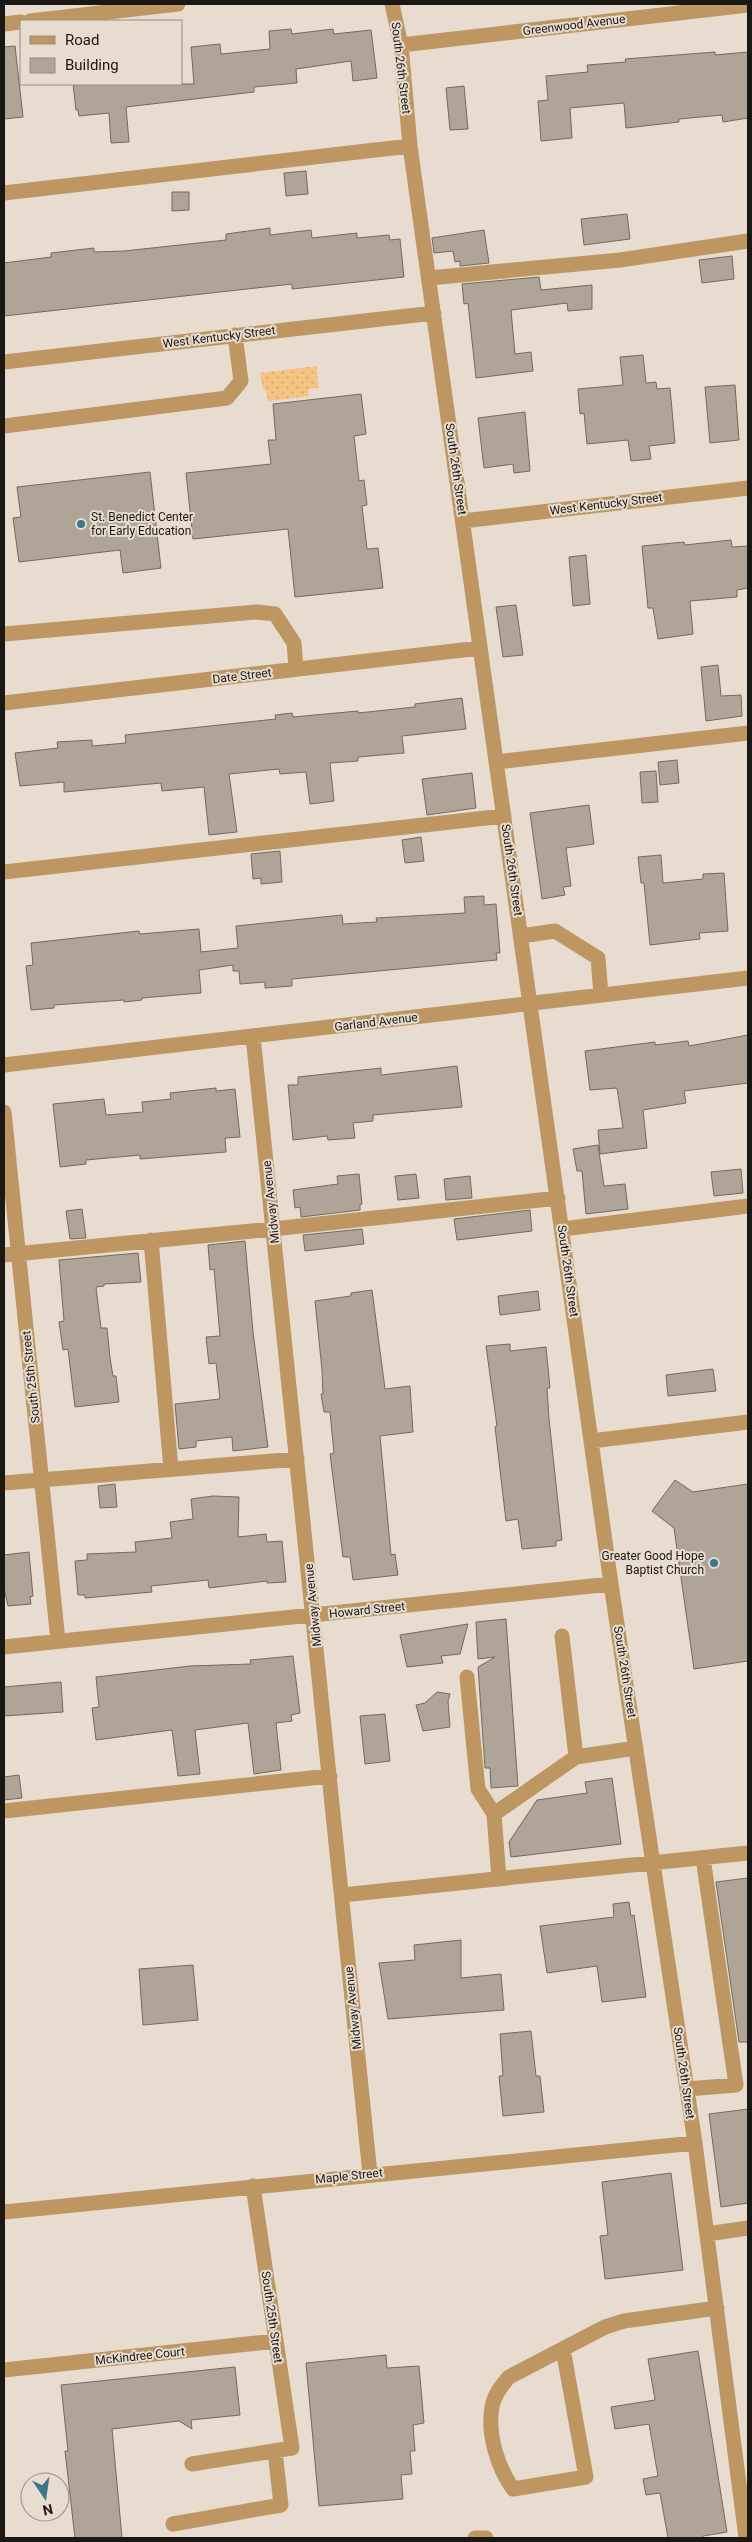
<svg xmlns="http://www.w3.org/2000/svg" width="752" height="2542" font-family="Roboto,sans-serif">
<style>
.park{fill:url(#park-dots)}
.building{fill:#aea497;stroke:#73695e}
.lines{fill:none;stroke-linecap:round;stroke-linejoin:round}
.minor{stroke:#bd9661;stroke-width:15}
.poi-dot{fill:#3a778d;stroke:#e7dccf;stroke-width:2}
.labels{text-anchor:middle;stroke-width:4;stroke-linejoin:round;paint-order:stroke}
.street-label{font-size:12px;fill:#1b1712;stroke:#e7dccf}
.poi-label{font-size:12px;fill:#1b1712;stroke:#e7dccf;text-anchor:start}
</style>
<defs>
<pattern id="park-dots" width="8" height="8" patternUnits="userSpaceOnUse" patternTransform="scale(1.25)"><rect width="8" height="8" fill="#f5c483"/><path d="M2 2h.1M6 6h.1" fill="none" stroke="#d1a870" stroke-width="1.8" stroke-linecap="round"/></pattern>
</defs>
<rect width="100%" height="100%" fill="#e7dccf"/>
<path class="park" d="M 317,366 L 318,388 L 308,389 L 309,396 L 268,401 L 266,390 L 263,390 L 260,373 Z"/>
<path class="building" d="M 291,29 L 292,34 L 333,29 L 334,34 L 371,30 L 377,78 L 353,81 L 351,61 L 296,69 L 297,83 L 254,87 L 254,92 L 126,107 L 129,142 L 111,143 L 109,113 L 79,116 L 78,110 L 76,110 L 73,84 L 194,84 L 191,47 L 220,44 L 221,54 L 270,49 L 269,31 Z
M 15,46 L 23,117 L 4,119 L 4,47 Z
M 715,52 L 715,55 L 748,52 L 748,118 L 723,122 L 722,115 L 679,119 L 679,122 L 626,128 L 624,103 L 570,108 L 572,138 L 541,141 L 538,101 L 548,100 L 546,76 L 588,72 L 587,65 L 626,62 L 625,59 Z
M 464,86 L 468,129 L 450,130 L 446,88 Z
M 306,171 L 308,194 L 286,196 L 284,173 Z
M 172,192 L 189,192 L 189,210 L 172,211 Z
M 627,214 L 630,239 L 584,245 L 581,219 Z
M 270,228 L 270,235 L 311,230 L 312,238 L 357,233 L 357,238 L 389,235 L 390,240 L 400,239 L 404,277 L 292,289 L 292,284 L 4,316 L 4,263 L 51,257 L 51,253 L 94,248 L 94,252 L 124,251 L 226,240 L 226,234 Z
M 484,230 L 489,263 L 460,266 L 460,261 L 455,262 L 453,251 L 434,253 L 432,238 Z
M 732,256 L 734,279 L 702,283 L 699,260 Z
M 539,277 L 541,290 L 592,285 L 592,309 L 568,311 L 567,303 L 511,310 L 515,354 L 531,352 L 533,371 L 476,378 L 468,303 L 464,304 L 462,284 Z
M 643,355 L 646,383 L 656,382 L 657,389 L 670,388 L 675,443 L 649,446 L 651,459 L 631,461 L 628,440 L 587,444 L 584,413 L 580,414 L 578,389 L 623,385 L 620,357 Z
M 735,385 L 739,440 L 710,443 L 705,387 Z
M 361,394 L 366,434 L 354,436 L 359,481 L 364,480 L 367,505 L 362,506 L 367,549 L 378,548 L 383,588 L 295,597 L 288,529 L 193,539 L 186,473 L 271,464 L 268,440 L 276,440 L 273,404 Z
M 525,412 L 530,471 L 514,473 L 513,464 L 484,468 L 478,418 Z
M 150,472 L 161,568 L 123,573 L 120,550 L 19,562 L 13,518 L 21,517 L 17,487 Z
M 731,540 L 732,547 L 748,546 L 748,588 L 737,590 L 737,597 L 690,601 L 693,634 L 658,639 L 653,608 L 648,608 L 642,546 L 684,542 L 685,545 Z
M 586,555 L 590,604 L 573,606 L 569,557 Z
M 516,605 L 523,655 L 503,657 L 496,607 Z
M 718,665 L 721,696 L 741,695 L 742,716 L 706,721 L 701,667 Z
M 462,698 L 466,729 L 402,736 L 404,753 L 358,757 L 358,761 L 330,763 L 334,801 L 310,804 L 306,772 L 280,774 L 279,769 L 229,774 L 237,832 L 209,835 L 204,787 L 162,791 L 161,783 L 64,792 L 64,782 L 20,786 L 15,753 L 58,748 L 57,742 L 92,740 L 92,746 L 126,743 L 125,735 L 276,719 L 275,715 L 292,713 L 293,717 L 358,711 L 358,713 L 415,707 L 415,704 Z
M 677,760 L 679,783 L 660,785 L 658,762 Z
M 656,771 L 658,802 L 642,803 L 640,772 Z
M 472,773 L 476,808 L 427,815 L 422,779 Z
M 589,805 L 594,844 L 566,848 L 571,886 L 563,887 L 565,895 L 542,899 L 530,813 Z
M 421,837 L 424,861 L 405,863 L 402,840 Z
M 280,851 L 282,882 L 261,884 L 261,878 L 253,879 L 251,854 Z
M 661,855 L 663,883 L 703,879 L 703,874 L 724,873 L 728,931 L 699,933 L 700,939 L 650,945 L 644,883 L 641,883 L 638,857 Z
M 484,896 L 484,905 L 496,904 L 500,953 L 496,953 L 497,960 L 292,979 L 292,986 L 265,988 L 265,982 L 240,984 L 239,971 L 233,971 L 233,965 L 199,970 L 201,993 L 142,998 L 142,1000 L 124,1002 L 124,1000 L 54,1005 L 54,1008 L 31,1010 L 26,966 L 33,965 L 31,943 L 139,931 L 140,934 L 199,929 L 201,952 L 238,948 L 236,926 L 342,915 L 343,924 L 377,922 L 376,918 L 465,913 L 464,897 Z
M 748,1035 L 748,1083 L 684,1091 L 686,1103 L 643,1110 L 647,1148 L 600,1154 L 598,1130 L 623,1128 L 617,1088 L 590,1090 L 585,1051 L 655,1042 L 655,1045 L 688,1041 L 689,1046 Z
M 457,1066 L 462,1107 L 373,1115 L 373,1121 L 353,1123 L 355,1138 L 328,1140 L 327,1136 L 293,1140 L 288,1085 L 298,1085 L 298,1077 L 381,1068 L 381,1075 Z
M 216,1088 L 216,1091 L 235,1089 L 240,1137 L 225,1138 L 226,1152 L 140,1159 L 140,1155 L 86,1160 L 86,1164 L 60,1167 L 53,1104 L 104,1099 L 106,1115 L 143,1112 L 142,1102 L 171,1099 L 170,1093 Z
M 598,1145 L 604,1186 L 625,1184 L 628,1209 L 586,1214 L 582,1171 L 577,1171 L 573,1149 Z
M 741,1169 L 743,1193 L 714,1196 L 711,1172 Z
M 359,1174 L 362,1204 L 360,1205 L 360,1210 L 301,1217 L 300,1207 L 295,1208 L 293,1190 L 338,1184 L 337,1176 Z
M 416,1174 L 419,1198 L 398,1200 L 395,1176 Z
M 470,1176 L 472,1198 L 446,1200 L 444,1179 Z
M 82,1209 L 86,1238 L 70,1239 L 66,1211 Z
M 530,1210 L 532,1231 L 457,1240 L 454,1219 Z
M 362,1229 L 364,1244 L 305,1251 L 303,1235 Z
M 245,1241 L 253,1332 L 268,1447 L 233,1451 L 232,1437 L 196,1441 L 196,1447 L 179,1449 L 175,1404 L 220,1399 L 216,1363 L 209,1364 L 206,1337 L 220,1336 L 214,1269 L 210,1270 L 208,1245 Z
M 138,1253 L 141,1282 L 104,1284 L 104,1286 L 96,1287 L 101,1328 L 107,1328 L 110,1358 L 113,1376 L 116,1376 L 119,1402 L 75,1407 L 68,1349 L 63,1350 L 59,1322 L 64,1321 L 59,1260 Z
M 372,1290 L 385,1389 L 410,1386 L 413,1432 L 380,1436 L 391,1555 L 395,1554 L 398,1575 L 353,1580 L 350,1557 L 343,1557 L 330,1454 L 334,1453 L 330,1412 L 324,1412 L 321,1394 L 323,1394 L 322,1370 L 315,1301 L 351,1296 L 351,1293 Z
M 538,1291 L 540,1310 L 500,1315 L 498,1296 Z
M 510,1344 L 510,1351 L 546,1347 L 550,1388 L 547,1388 L 549,1419 L 562,1540 L 556,1541 L 556,1546 L 522,1549 L 518,1519 L 506,1521 L 495,1427 L 497,1426 L 486,1346 Z
M 713,1369 L 716,1391 L 668,1396 L 666,1375 Z
M 675,1480 L 693,1492 L 748,1484 L 748,1661 L 694,1669 L 674,1528 L 652,1511 Z
M 115,1484 L 117,1507 L 100,1508 L 98,1486 Z
M 213,1496 L 239,1497 L 238,1537 L 266,1534 L 267,1542 L 282,1541 L 286,1582 L 267,1583 L 267,1581 L 209,1588 L 208,1580 L 151,1586 L 152,1592 L 85,1598 L 85,1595 L 78,1595 L 75,1561 L 87,1560 L 87,1554 L 136,1552 L 135,1542 L 172,1538 L 170,1522 L 193,1519 L 191,1499 Z
M 29,1552 L 33,1596 L 30,1597 L 31,1604 L 8,1606 L 4,1588 L 4,1555 Z
M 506,1619 L 518,1786 L 491,1788 L 490,1768 L 485,1768 L 478,1667 L 495,1657 L 478,1659 L 476,1622 Z
M 468,1624 L 460,1654 L 441,1656 L 443,1663 L 407,1667 L 400,1635 Z
M 293,1656 L 300,1713 L 291,1715 L 292,1721 L 276,1723 L 281,1770 L 254,1774 L 248,1723 L 195,1730 L 200,1774 L 178,1776 L 172,1730 L 96,1740 L 92,1708 L 99,1707 L 96,1677 L 190,1666 L 251,1664 L 250,1660 Z
M 61,1682 L 63,1712 L 4,1716 L 4,1687 Z
M 437,1692 L 450,1694 L 448,1701 L 450,1727 L 423,1731 L 416,1705 L 425,1703 Z
M 385,1714 L 390,1761 L 365,1764 L 360,1716 Z
M 19,1775 L 22,1798 L 4,1800 L 4,1777 Z
M 612,1778 L 621,1844 L 511,1857 L 509,1842 L 537,1800 L 587,1793 L 585,1782 Z
M 748,1878 L 748,2042 L 739,2042 L 716,1882 Z
M 629,1902 L 631,1916 L 634,1915 L 646,1997 L 602,2002 L 597,1966 L 547,1973 L 540,1926 L 614,1917 L 613,1904 Z
M 461,1940 L 461,1978 L 501,1974 L 504,2010 L 388,2019 L 379,1963 L 415,1960 L 414,1945 Z
M 193,1965 L 198,2020 L 143,2025 L 139,1969 Z
M 531,2031 L 536,2076 L 540,2076 L 544,2112 L 503,2116 L 499,2076 L 503,2076 L 500,2034 Z
M 748,2109 L 748,2203 L 721,2207 L 709,2114 Z
M 671,2173 L 683,2270 L 605,2279 L 600,2236 L 608,2235 L 602,2182 Z
M 698,2351 L 727,2532 L 703,2536 L 704,2538 L 668,2538 L 660,2493 L 646,2495 L 643,2479 L 658,2476 L 649,2424 L 615,2429 L 611,2407 L 655,2400 L 648,2359 Z
M 386,2355 L 387,2368 L 419,2366 L 424,2423 L 413,2425 L 415,2451 L 410,2451 L 412,2474 L 401,2475 L 403,2499 L 319,2506 L 306,2363 Z
M 235,2367 L 240,2415 L 191,2420 L 192,2429 L 179,2421 L 112,2429 L 122,2538 L 75,2538 L 65,2451 L 68,2451 L 61,2385 Z"/>
<g class="lines">
<path class="minor" d="M 392,4 L 401,45 L 410,146 L 611,1584 L 695,2143 L 746,2538
M 30,21 L 178,4
M 4,24 L 21,22
M 401,45 L 748,5
M 4,193 L 410,146
M 429,278 L 620,260 L 748,241
M 4,362 L 434,313
M 4,426 L 227,398 L 241,381 L 235,335
M 463,521 L 748,488
M 4,634 L 257,612 L 275,614 L 294,643 L 296,669
M 4,703 L 480,648
M 496,762 L 748,733
M 4,872 L 504,816
M 521,936 L 555,931 L 598,958 L 601,995
M 253,1036 L 370,2174
M 4,1065 L 748,978
M 4,1112 L 58,1641
M 562,1229 L 748,1206
M 151,1240 L 171,1469
M 4,1255 L 273,1229 L 558,1198
M 591,1441 L 748,1422
M 4,1483 L 297,1459
M 4,1647 L 611,1584
M 467,1677 L 478,1789 L 494,1814
M 576,1757 L 636,1748
M 4,1811 L 330,1776
M 499,1879 L 494,1814 L 576,1757 L 562,1636
M 342,1895 L 748,1853
M 687,2089 L 736,2085 L 703,1858
M 4,2212 L 695,2143
M 707,2234 L 748,2228
M 563,2349 L 586,2477 L 513,2489 C 498,2468 487,2434 492,2407 C 494,2395 501,2386 509,2377 L 605,2327 L 624,2321 L 717,2308
M 4,2370 L 276,2341
M 192,2464 L 292,2448 L 253,2186
M 173,2524 L 281,2505 L 275,2451
M 475,2538 L 486,2538"/>
</g>
<g class="poi-dot">
<circle cx="81" cy="524" r="5"/>
<circle cx="714" cy="1563" r="5"/>
</g>
<g class="labels">
<g class="street-label">
<text transform="translate(574 25) rotate(-7)" y="4">Greenwood Avenue</text>
<text transform="translate(401 68) rotate(83)" y="4">South 26th Street</text>
<text transform="translate(219 337) rotate(-7)" y="4">West Kentucky Street</text>
<text transform="translate(456 469) rotate(82)" y="4">South 26th Street</text>
<text transform="translate(606 504) rotate(-7)" y="4">West Kentucky Street</text>
<text transform="translate(242 676) rotate(-7)" y="4">Date Street</text>
<text transform="translate(512 870) rotate(82)" y="4">South 26th Street</text>
<text transform="translate(376 1022) rotate(-7)" y="4">Garland Avenue</text>
<text transform="translate(271 1202) rotate(-96)" y="4">Midway Avenue</text>
<text transform="translate(568 1271) rotate(82)" y="4">South 26th Street</text>
<text transform="translate(31 1377) rotate(-96)" y="4">South 25th Street</text>
<text transform="translate(313 1605) rotate(-96)" y="4">Midway Avenue</text>
<text transform="translate(367 1610) rotate(-6)" y="4">Howard Street</text>
<text transform="translate(625 1672) rotate(81)" y="4">South 26th Street</text>
<text transform="translate(353 2008) rotate(-96)" y="4">Midway Avenue</text>
<text transform="translate(684 2073) rotate(82)" y="4">South 26th Street</text>
<text transform="translate(349 2176) rotate(-6)" y="4">Maple Street</text>
<text transform="translate(272 2317) rotate(82)" y="4">South 25th Street</text>
<text transform="translate(140 2356) rotate(-6)" y="4">McKindree Court</text>
</g>
<g class="poi-label">
<text x="91" y="521">St. Benedict Center<tspan x="91" dy="14">for Early Education</tspan></text>
<text x="704" y="1560" text-anchor="end">Greater Good Hope<tspan x="704" dy="14">Baptist Church</tspan></text>
</g>
</g>
<rect width="752" height="2542" fill="none" stroke="#1b1712" stroke-width="10"/>
<rect x="20" y="20" width="162" height="65" fill="#e7dccf" stroke="#958d83"/>
<rect x="30" y="36" width="25" height="8" fill="#bd9661" stroke="#958d83"/>
<text x="65" y="45" font-size="15" fill="#1b1712">Road</text>
<rect x="30" y="58" width="25" height="15" fill="#aea497" stroke="#958d83"/>
<text x="65" y="70" font-size="15" fill="#1b1712">Building</text>
<g transform="translate(45 2497) rotate(167)"><circle r="24" fill="#e7dccf" stroke="#958d83"/>
<path d="M0-4L9 19L0 12L-9 19Z" fill="#3a778d"/>
<text y="-8" font-size="14" font-weight="bold" text-anchor="middle" fill="#1b1712">N</text>
</g>
</svg>
